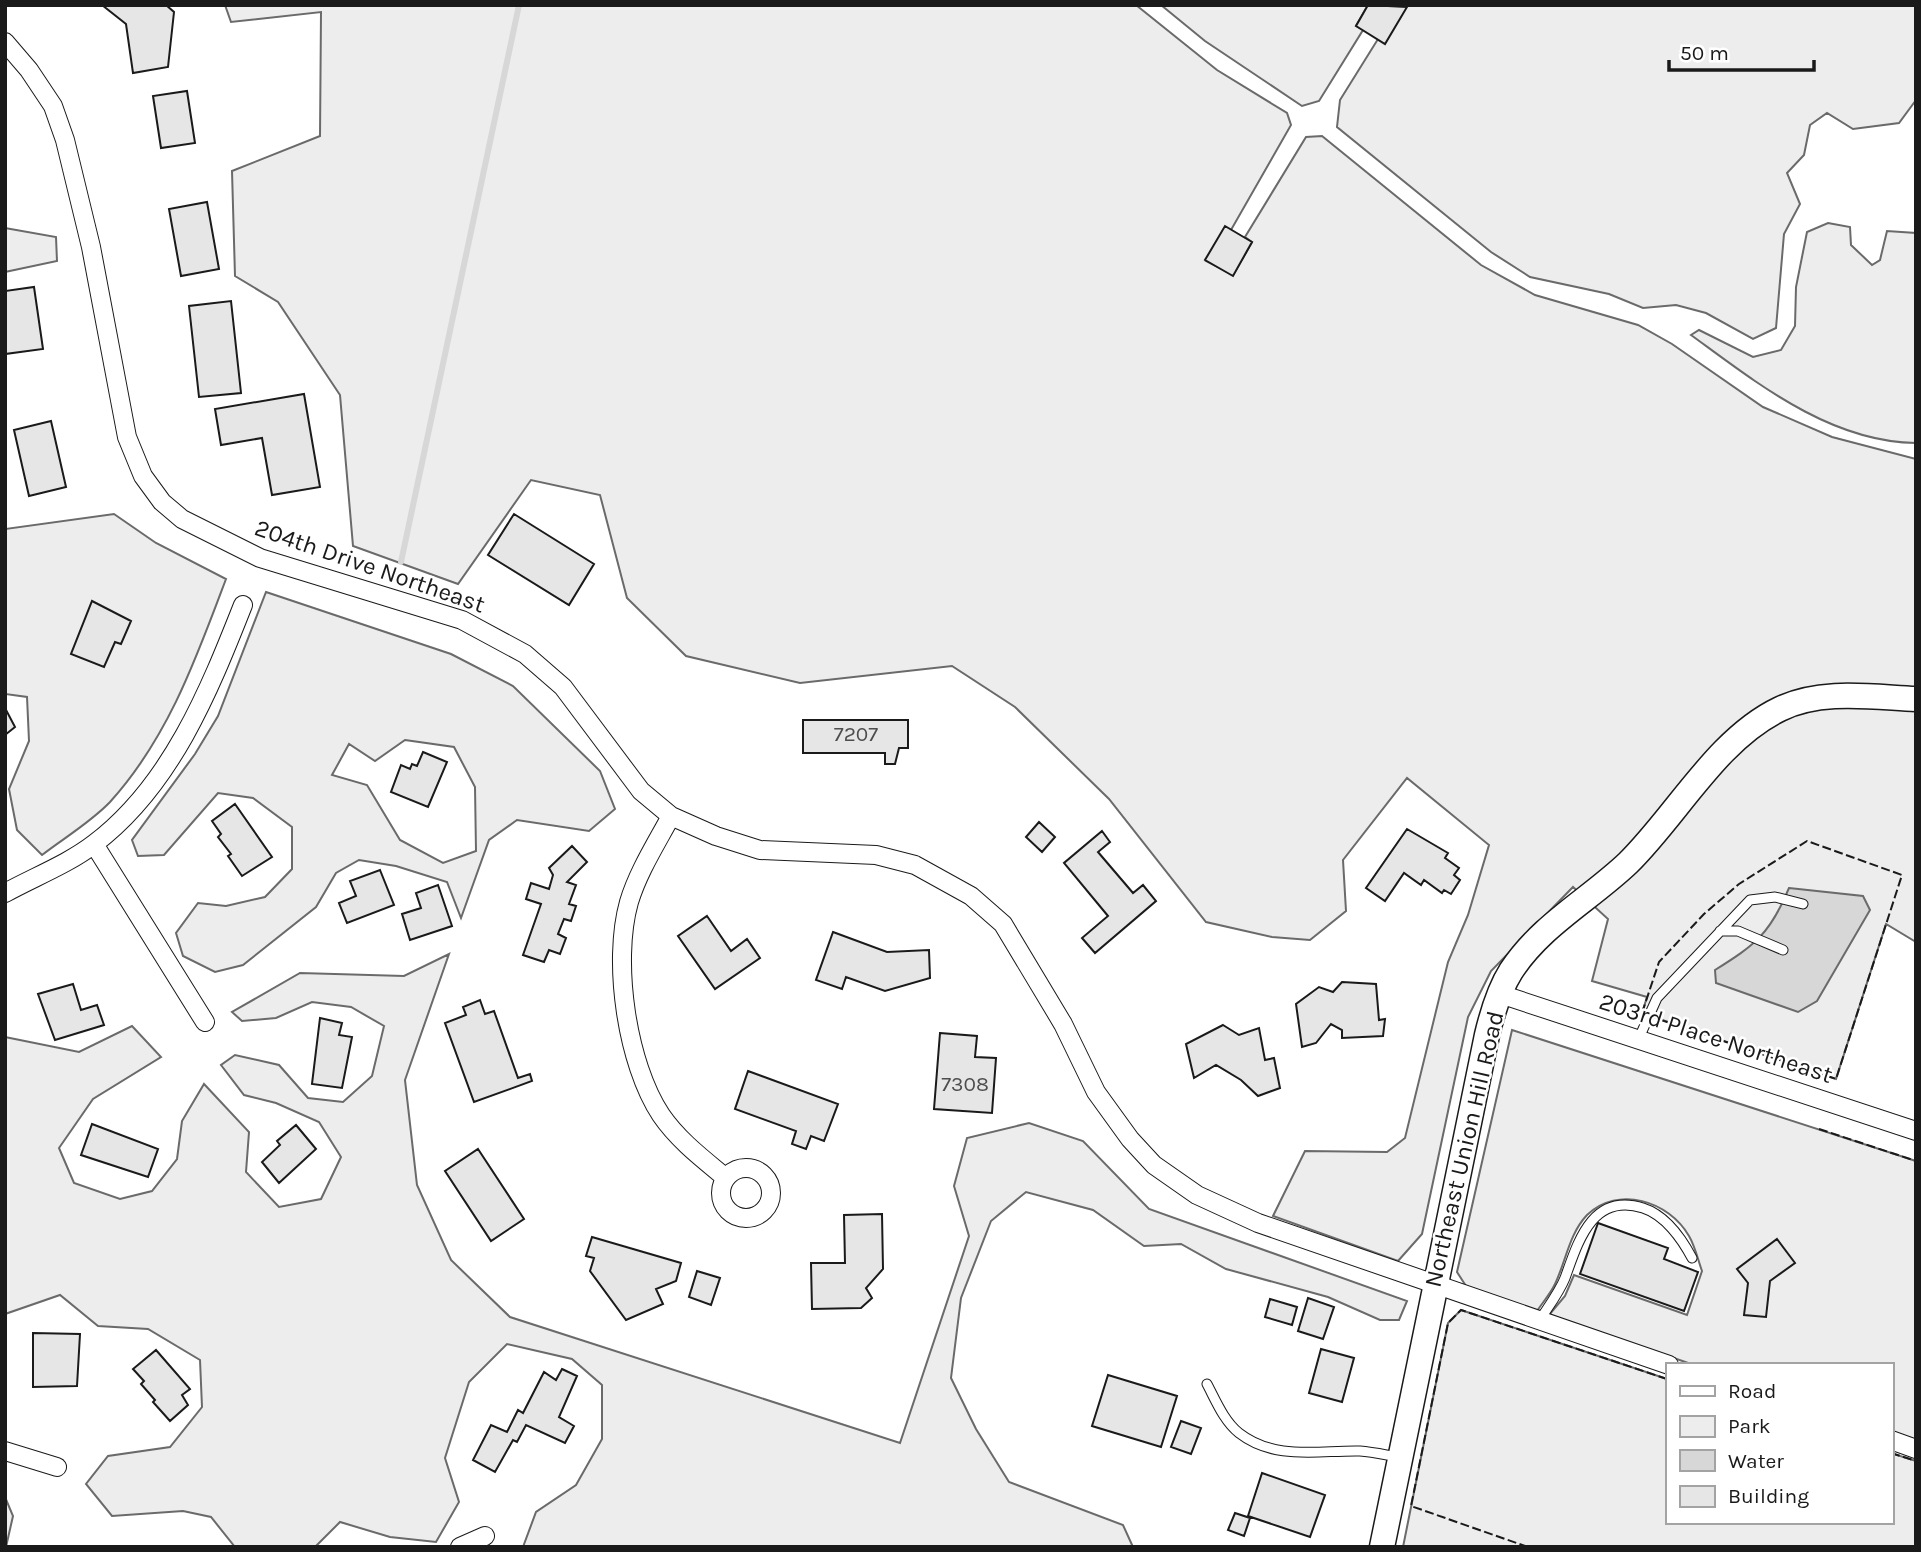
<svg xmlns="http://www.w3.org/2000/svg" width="1921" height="1552" font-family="Karla,sans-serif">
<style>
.green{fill:#ededed;stroke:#6a6a6a;stroke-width:2;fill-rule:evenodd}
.water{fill:#d7d7d7;stroke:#6a6a6a;stroke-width:2}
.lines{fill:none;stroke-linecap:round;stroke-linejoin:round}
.stream{stroke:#d7d7d7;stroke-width:6}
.building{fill:#e6e6e6;stroke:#1a1a1a;stroke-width:2}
.lane-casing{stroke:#1a1a1a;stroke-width:11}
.street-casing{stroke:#1a1a1a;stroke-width:20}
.secondary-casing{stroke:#1a1a1a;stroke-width:27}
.lane{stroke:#fff;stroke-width:9}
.street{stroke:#fff;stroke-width:18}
.secondary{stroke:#fff;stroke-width:24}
.fence{stroke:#1a1a1a;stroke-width:2;stroke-dasharray:9 3.5;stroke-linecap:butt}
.labels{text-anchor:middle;stroke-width:5;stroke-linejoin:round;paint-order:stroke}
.number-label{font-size:21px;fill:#4d4d4d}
.street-label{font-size:24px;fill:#1a1a1a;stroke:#fff}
</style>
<rect width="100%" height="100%" fill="#fff"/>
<path class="green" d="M 225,5 L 1136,5 L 1217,70 L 1287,113 L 1291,125 L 1231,230 L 1206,261 L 1233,275 L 1252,242 L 1245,237 L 1306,137 L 1322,136 L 1481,265 L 1535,295 L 1638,325 L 1672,344 L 1763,407 L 1832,437 L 1916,459 L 1916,942 L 1886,924 L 1836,1079 L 1642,1013 L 1647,997 L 1592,981 L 1608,919 L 1573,887 L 1491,971 L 1468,1017 L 1422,1234 L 1398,1261 L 1273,1216 L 1305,1151 L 1387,1152 L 1405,1138 L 1448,962 L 1468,915 L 1489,845 L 1407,778 L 1343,860 L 1346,911 L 1310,940 L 1272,937 L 1206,922 L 1109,799 L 1015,707 L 952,666 L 800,683 L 686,656 L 627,598 L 600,495 L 531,480 L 458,584 L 353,546 L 340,395 L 278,302 L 235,276 L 232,171 L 320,136 L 321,12 L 231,22 Z
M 1161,5 L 1368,5 L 1356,26 L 1363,30 L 1319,101 L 1302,106 L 1205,41 Z
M 1404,5 L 1916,5 L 1916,100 L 1899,123 L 1853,129 L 1827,113 L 1810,125 L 1804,155 L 1787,173 L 1800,204 L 1784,234 L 1776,328 L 1753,339 L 1706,313 L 1676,305 L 1643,308 L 1609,294 L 1530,277 L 1491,252 L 1337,127 L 1340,100 L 1378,39 L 1406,7 Z
M 1828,223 L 1850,227 L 1851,245 L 1872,265 L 1880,260 L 1887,231 L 1916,233 L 1916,443 C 1830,442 1757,383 1691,335 L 1699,330 L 1753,357 L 1781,350 L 1795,326 L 1796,287 L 1807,232 Z
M 5,228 L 56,237 L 57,261 L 5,272 Z
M 114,514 L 156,543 L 226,579 C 196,659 168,738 110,802 C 91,822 64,838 42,855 L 17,830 L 9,789 L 29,741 L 27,697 L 5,694 L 5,529 Z
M 266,592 L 451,654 L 513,686 L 600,771 L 615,809 L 589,831 L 517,820 L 489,840 L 461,918 L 447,882 L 396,866 L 359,860 L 336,873 L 316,907 L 243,965 L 215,972 L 183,956 L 176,933 L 198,903 L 226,906 L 265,897 L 292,869 L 292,827 L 253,798 L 218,793 L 164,855 L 138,856 L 132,840 L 195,754 L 218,716 ZM 405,740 L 454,747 L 475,787 L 476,851 L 443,863 L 400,840 L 367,785 L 332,775 L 349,744 L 375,761 Z
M 449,954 L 405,1080 L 417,1185 L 451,1260 L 510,1317 L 900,1443 L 969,1236 L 954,1186 L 967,1138 L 1029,1123 L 1083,1141 L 1149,1209 L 1407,1301 L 1399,1320 L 1380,1320 L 1328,1297 L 1226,1269 L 1181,1244 L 1144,1246 L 1093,1210 L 1026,1192 L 991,1221 L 961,1298 L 951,1378 L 976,1429 L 1009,1482 L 1123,1525 L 1133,1547 L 523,1547 L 536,1512 L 576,1485 L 602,1439 L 602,1385 L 572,1359 L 507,1344 L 469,1382 L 445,1458 L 459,1502 L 436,1542 L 390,1537 L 340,1522 L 315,1547 L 235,1547 L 211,1517 L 183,1511 L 112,1516 L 86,1484 L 108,1456 L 170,1447 L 202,1407 L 200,1360 L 148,1329 L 98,1326 L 60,1295 L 5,1314 L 5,1037 L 79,1052 L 132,1026 L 161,1057 L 93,1099 L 59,1148 L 74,1183 L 120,1199 L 152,1191 L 177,1159 L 182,1121 L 204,1084 L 249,1132 L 246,1172 L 279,1207 L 321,1199 L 341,1157 L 319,1122 L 276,1103 L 244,1095 L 221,1065 L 235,1055 L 279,1065 L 308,1098 L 343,1102 L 372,1076 L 384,1026 L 351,1007 L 312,1002 L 276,1018 L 242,1021 L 232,1012 L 300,973 L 404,976 Z
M 1512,1030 L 1916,1161 L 1916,1441 L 1891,1433 L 1891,1365 L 1694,1365 L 1549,1315 L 1565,1296 L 1574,1275 L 1687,1315 L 1702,1271 C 1698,1260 1695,1246 1689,1236 C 1669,1201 1618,1185 1587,1215 C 1569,1234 1566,1261 1555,1284 C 1551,1293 1543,1302 1537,1311 L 1466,1286 L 1457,1272 Z
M 1461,1310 L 1667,1379 L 1667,1522 L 1891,1522 L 1891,1453 L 1916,1461 L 1916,1547 L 1403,1547 L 1448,1323 Z
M 5,1497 L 13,1516 L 6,1547 L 5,1547 Z"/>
<path class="water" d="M 1789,888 L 1863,896 L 1870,910 L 1817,1001 L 1798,1012 L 1716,983 L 1715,970 C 1755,945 1770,934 1789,888 Z"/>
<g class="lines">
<path class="stream" d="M 401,562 L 519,5"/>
</g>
<path class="building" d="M 102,5 L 166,5 L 174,12 L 168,67 L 133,73 L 126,24 Z
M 1368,5 L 1407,7 L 1385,44 L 1356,26 Z
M 187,91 L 195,143 L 161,148 L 153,96 Z
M 207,202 L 219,269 L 181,276 L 169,209 Z
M 1225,226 L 1252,242 L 1233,276 L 1205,260 Z
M 34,287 L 43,349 L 5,354 L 5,291 Z
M 231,301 L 241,393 L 199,397 L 189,306 Z
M 304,394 L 320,487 L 272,495 L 262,438 L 221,445 L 215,409 Z
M 51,421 L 66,487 L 29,496 L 14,430 Z
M 514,514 L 594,564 L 569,605 L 488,555 Z
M 92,601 L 131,621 L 121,644 L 115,642 L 104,667 L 71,654 Z
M 5,708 L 15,727 L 5,735 Z
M 803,720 L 908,720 L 908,748 L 899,748 L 895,764 L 885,764 L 885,753 L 803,753 Z
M 423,752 L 447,762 L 428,807 L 391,792 L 401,765 L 410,769 L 412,764 L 417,766 Z
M 235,804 L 272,857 L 242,876 L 228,856 L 231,854 L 218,837 L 221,834 L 212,821 Z
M 1039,822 L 1055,837 L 1042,852 L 1026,837 Z
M 1407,829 L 1448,853 L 1445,858 L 1459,868 L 1454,875 L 1460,880 L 1451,894 L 1444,890 L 1442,893 L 1424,880 L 1421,885 L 1404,873 L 1385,901 L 1366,888 Z
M 1102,831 L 1110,842 L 1098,852 L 1133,893 L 1143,885 L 1156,901 L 1095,953 L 1082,938 L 1108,916 L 1064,863 Z
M 572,846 L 587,862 L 567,882 L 576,885 L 569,904 L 576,906 L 571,921 L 564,919 L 558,934 L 566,938 L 560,954 L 549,950 L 544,962 L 523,955 L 541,904 L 526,899 L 531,883 L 549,889 L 553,875 L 549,868 Z
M 380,870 L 394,905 L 347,923 L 339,903 L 356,896 L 350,881 Z
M 438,885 L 452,926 L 410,940 L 402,914 L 421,908 L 416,893 Z
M 707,916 L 731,951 L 747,939 L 760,958 L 715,989 L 678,936 Z
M 833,932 L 887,952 L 929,950 L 930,978 L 885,991 L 846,977 L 842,989 L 816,980 Z
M 1342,982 L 1376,984 L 1379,1020 L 1385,1019 L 1383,1036 L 1342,1038 L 1342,1030 L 1331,1024 L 1316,1043 L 1302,1047 L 1296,1004 L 1319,987 L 1333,992 Z
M 73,984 L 81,1010 L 97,1005 L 104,1025 L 55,1040 L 38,994 Z
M 480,1000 L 485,1014 L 494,1011 L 518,1078 L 530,1074 L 532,1081 L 474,1102 L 445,1023 L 466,1015 L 463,1007 Z
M 320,1018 L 342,1023 L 339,1035 L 352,1037 L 342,1088 L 312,1084 Z
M 1223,1025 L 1239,1035 L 1259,1028 L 1265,1060 L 1274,1058 L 1280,1088 L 1258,1096 L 1241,1080 L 1216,1065 L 1194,1078 L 1186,1044 Z
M 940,1033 L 977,1036 L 975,1057 L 996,1058 L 992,1113 L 934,1109 Z
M 748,1071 L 838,1104 L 824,1141 L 811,1136 L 806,1149 L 792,1144 L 796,1131 L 735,1109 Z
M 92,1124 L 158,1149 L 148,1177 L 81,1155 Z
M 296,1125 L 316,1149 L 279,1183 L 262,1162 L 280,1145 L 277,1141 Z
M 478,1149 L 524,1219 L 491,1241 L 445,1171 Z
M 882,1214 L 883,1269 L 866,1288 L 872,1298 L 861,1308 L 812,1309 L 811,1263 L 845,1263 L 844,1215 Z
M 1598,1223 L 1668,1248 L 1664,1259 L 1698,1272 L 1684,1311 L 1580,1274 Z
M 592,1237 L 681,1263 L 676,1281 L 656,1289 L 663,1304 L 626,1320 L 590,1271 L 594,1258 L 586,1256 Z
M 1777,1239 L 1795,1263 L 1770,1281 L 1766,1317 L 1744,1315 L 1748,1283 L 1737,1269 Z
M 697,1271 L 720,1278 L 711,1305 L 689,1297 Z
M 1308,1298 L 1334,1307 L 1323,1339 L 1298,1331 Z
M 1270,1299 L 1297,1307 L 1292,1325 L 1265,1317 Z
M 33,1333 L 80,1334 L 77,1386 L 33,1387 Z
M 1321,1349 L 1354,1358 L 1342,1402 L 1309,1393 Z
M 156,1350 L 190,1389 L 182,1395 L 188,1405 L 170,1421 L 153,1402 L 155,1400 L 141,1384 L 144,1381 L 133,1369 Z
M 562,1369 L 577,1376 L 559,1417 L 574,1426 L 565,1443 L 526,1425 L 517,1442 L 513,1440 L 495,1472 L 473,1460 L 491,1425 L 507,1432 L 518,1410 L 523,1413 L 544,1372 L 556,1380 Z
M 1108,1375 L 1177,1396 L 1161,1447 L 1092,1426 Z
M 1181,1421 L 1201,1428 L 1191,1454 L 1171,1447 Z
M 1262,1473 L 1325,1495 L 1310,1537 L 1248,1516 Z
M 1235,1513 L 1250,1518 L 1244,1536 L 1228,1530 Z"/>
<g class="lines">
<g class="lane-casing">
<path id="lane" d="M 1720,931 L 1738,931 L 1783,950
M 1639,1038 L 1657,998 L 1750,900 L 1775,897 L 1803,904
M 1539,1321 C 1548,1307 1559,1293 1565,1278 C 1578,1242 1592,1192 1643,1208 C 1665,1215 1682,1239 1692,1258
M 1207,1384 C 1216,1401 1224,1421 1239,1433 C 1275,1461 1319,1450 1360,1451 C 1373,1452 1386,1455 1398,1457"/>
</g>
<g class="street-casing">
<path id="street" d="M 5,42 L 29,70 L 53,106 L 65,140 L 91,247 L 127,437 L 143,476 L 162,502 L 182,519 L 260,558 L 462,620 L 525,654 L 563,687 L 641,791 L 671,816 L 716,836 L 760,850 L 876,855 L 915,865 L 971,896 L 1003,924 L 1063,1024 L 1096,1092 L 1130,1139 L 1154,1165 L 1197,1195 L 1258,1223 L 1669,1365
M 671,816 C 656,844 638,872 629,902 C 612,962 627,1064 661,1115 C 678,1140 703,1159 726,1178
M 94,844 L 205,1022
M 5,893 C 34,877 68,864 94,844 C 171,786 209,691 243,605
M 1500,994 L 1916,1131
M721 1193a25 25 0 1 1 50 0a25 25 0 1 1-50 0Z
M 1891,1440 L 1916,1449
M 5,1451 L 57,1467
M 460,1547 L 485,1536"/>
</g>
<g class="secondary-casing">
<path id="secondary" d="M 1382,1547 L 1487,1035 C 1492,1014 1499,990 1511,971 C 1541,925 1589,900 1628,863 C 1677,815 1717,739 1780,709 C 1821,689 1871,697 1916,699"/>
</g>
<use href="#lane" class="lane"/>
<use href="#street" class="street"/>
<use href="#secondary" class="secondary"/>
<path class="fence" d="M 1642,1013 L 1659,962 L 1704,914 L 1739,884 L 1807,841 L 1902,875 L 1836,1079 L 1658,1019
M 1819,1129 L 1916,1161
M 1891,1453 L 1916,1461
M 1528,1547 L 1411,1506 L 1448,1323 L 1461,1310 L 1667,1379"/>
</g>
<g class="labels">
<g class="number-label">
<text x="856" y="741">7207</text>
<text x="965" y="1091">7308</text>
</g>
<g class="street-label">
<text transform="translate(370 566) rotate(19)" y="8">204th Drive Northeast</text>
<text transform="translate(1716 1038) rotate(18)" y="8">203rd Place Northeast</text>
<text transform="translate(1464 1149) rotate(-77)" y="8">Northeast Union Hill Road</text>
</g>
</g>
<rect width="1921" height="1552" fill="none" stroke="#1a1a1a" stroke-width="14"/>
<rect x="1666" y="1363" width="228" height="161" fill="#ffffff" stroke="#a3a3a3" stroke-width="2"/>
<rect x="1680" y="1386" width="35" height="10" fill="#ffffff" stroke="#a3a3a3" stroke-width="2"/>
<text x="1728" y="1398" font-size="21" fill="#1a1a1a">Road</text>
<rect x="1680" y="1416" width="35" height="21" fill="#ededed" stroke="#a3a3a3" stroke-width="2"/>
<text x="1728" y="1433" font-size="21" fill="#1a1a1a">Park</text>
<rect x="1680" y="1450" width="35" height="21" fill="#d7d7d7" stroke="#a3a3a3" stroke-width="2"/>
<text x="1728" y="1468" font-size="21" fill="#1a1a1a">Water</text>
<rect x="1680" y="1486" width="35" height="21" fill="#e6e6e6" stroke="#a3a3a3" stroke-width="2"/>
<text x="1728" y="1503" font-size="21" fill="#1a1a1a">Building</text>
<path d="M1669 60v10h145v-10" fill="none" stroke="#1a1a1a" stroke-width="3.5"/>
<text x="1680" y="60" font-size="21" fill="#1a1a1a" stroke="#ffffff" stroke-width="5" paint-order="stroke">50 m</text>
</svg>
